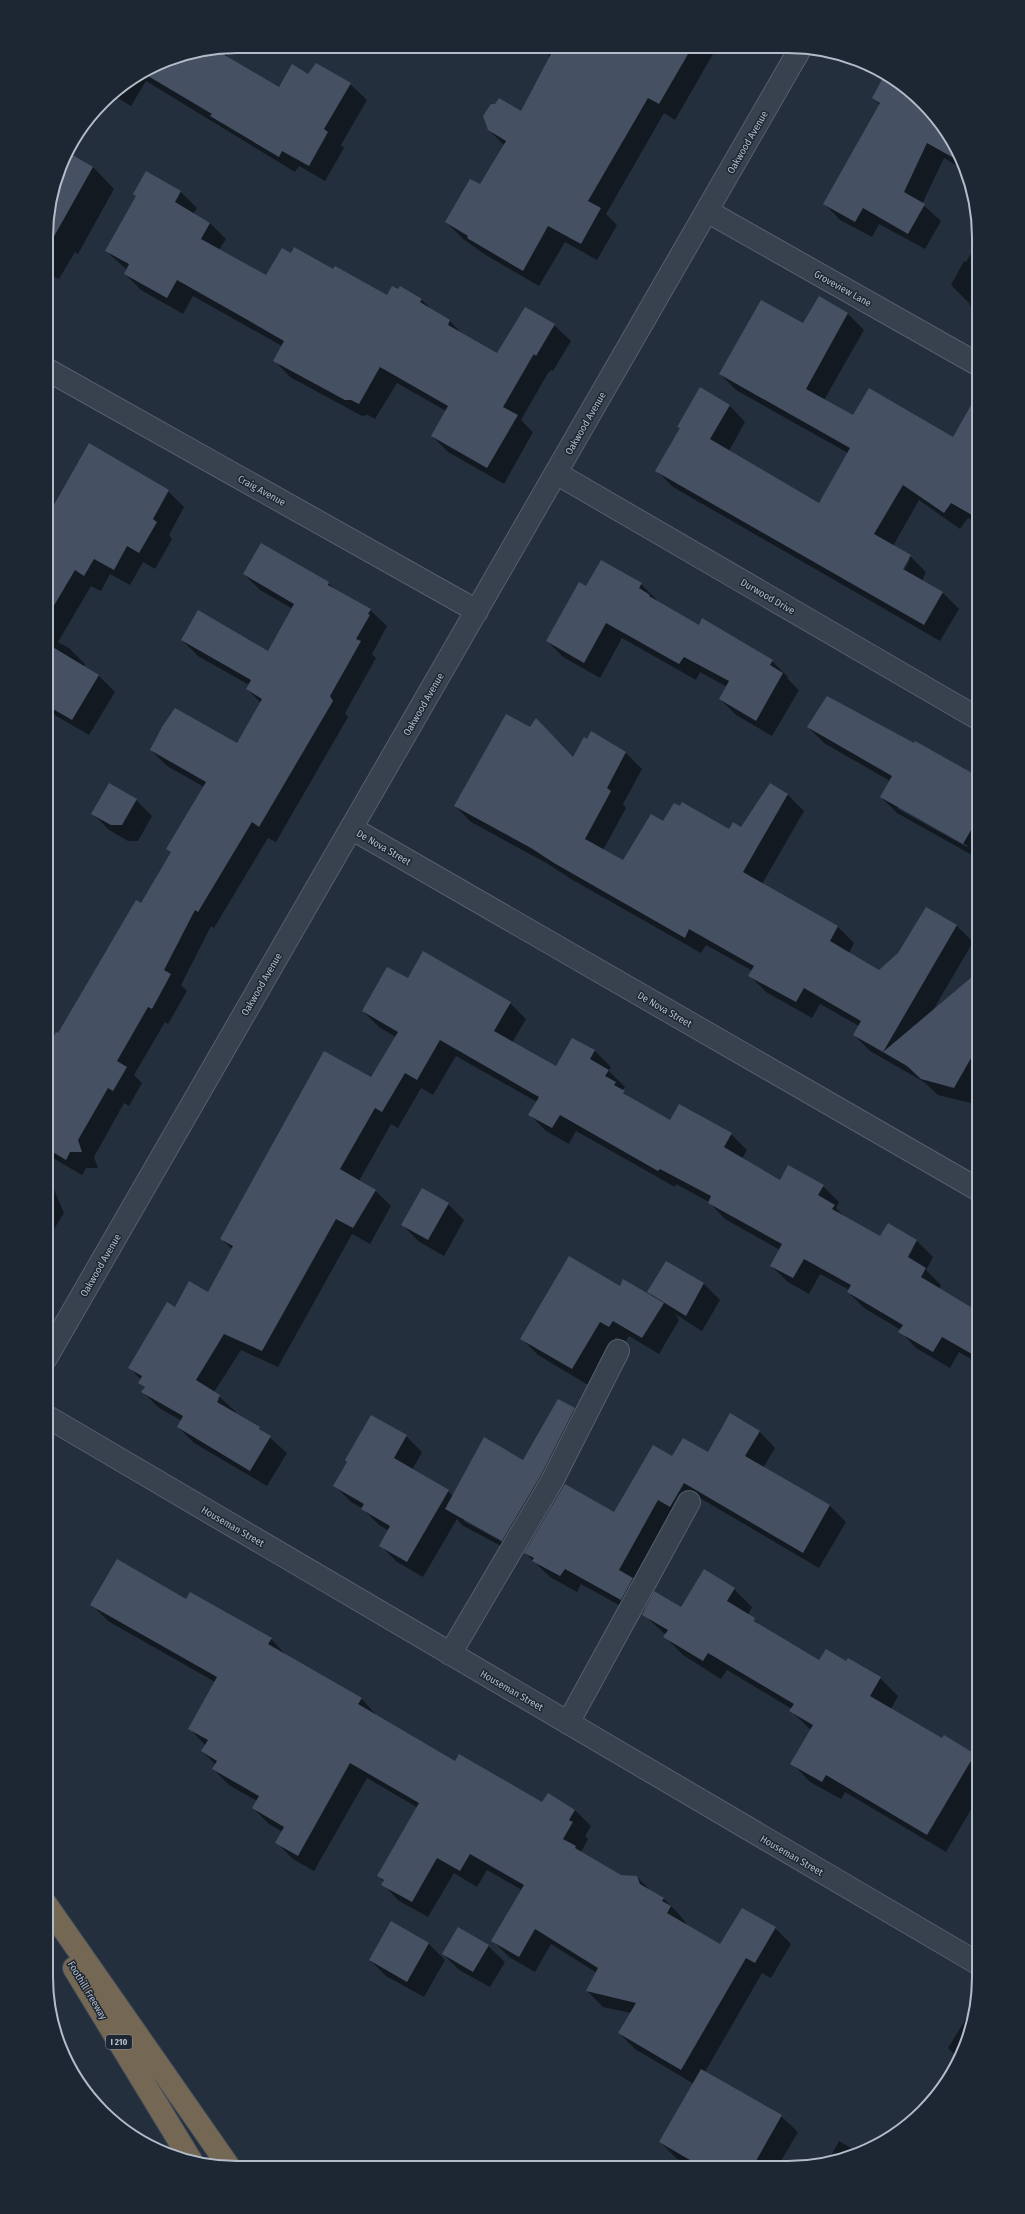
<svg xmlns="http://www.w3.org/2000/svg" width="1025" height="2214" font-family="'Fira Sans Condensed',sans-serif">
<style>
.shadow{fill:#0007;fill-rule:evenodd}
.building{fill:#455162}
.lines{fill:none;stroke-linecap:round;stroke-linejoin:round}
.minor-casing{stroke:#565f6c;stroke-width:24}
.highway-casing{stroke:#434c59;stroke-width:24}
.minor{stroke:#38414e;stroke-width:22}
.highway{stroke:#746855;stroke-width:22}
.labels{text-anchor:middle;stroke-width:3;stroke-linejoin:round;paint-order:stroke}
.shield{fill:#1d2633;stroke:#878f9c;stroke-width:1}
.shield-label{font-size:9px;font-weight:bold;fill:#b4bcc9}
.street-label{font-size:10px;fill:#b4bcc9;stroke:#1d2633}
.rim{fill:none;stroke:#b4bcc9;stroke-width:2}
</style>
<rect width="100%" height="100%" fill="#242f3e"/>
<path class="shadow" d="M 232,47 L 226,57 L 279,88 L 309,75 L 350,84 L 367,100 L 341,145 L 344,148 L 325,181 L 299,166 L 295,172 L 146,81 L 131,106 L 111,94 L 164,60 Z
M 553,48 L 713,49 L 711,52 L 713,54 L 675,120 L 664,113 L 606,214 L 617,225 L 597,260 L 565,242 L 539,286 L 484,254 L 462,238 L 446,222 L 480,186 L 504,145 L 489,130 L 521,113 L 550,58 L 548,56 Z
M 886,75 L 914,94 L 947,131 L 960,160 L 957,166 L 944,158 L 922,204 L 941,221 L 925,249 L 879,224 L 872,237 L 840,220 L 824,203 L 880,105 L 873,97 Z
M 93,167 L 114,189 L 78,254 L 75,252 L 59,279 L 46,272 L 46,224 Z
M 146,172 L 181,192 L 197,208 L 193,214 L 210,223 L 226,239 L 219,250 L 267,277 L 291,254 L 333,271 L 387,296 L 422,300 L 433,311 L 450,321 L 463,335 L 498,355 L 554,325 L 571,341 L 553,371 L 551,370 L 548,373 L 521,420 L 533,432 L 504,484 L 448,452 L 432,436 L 446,411 L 397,383 L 375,419 L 368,415 L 362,416 L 290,377 L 274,360 L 282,346 L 193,296 L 183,314 L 141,290 L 125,274 L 127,270 L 106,251 L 137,196 Z
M 975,247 L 979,249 L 979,316 L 971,308 L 969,303 L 951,285 L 964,261 L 966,262 Z
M 819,298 L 848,314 L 864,330 L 824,400 L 853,416 L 954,438 L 979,425 L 979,525 L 968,518 L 960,529 L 919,500 L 893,546 L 910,556 L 926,572 L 922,581 L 943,593 L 959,609 L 940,641 L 673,487 L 657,471 L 681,429 L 678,426 L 729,405 L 745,422 L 729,451 L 819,505 L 848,453 L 736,390 L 720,374 L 804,325 ZM 907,559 L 910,559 L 902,574 L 900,573 Z
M 168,491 L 184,507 L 169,535 L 172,539 L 155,569 L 143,562 L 130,585 L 110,574 L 101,591 L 91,586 L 58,642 L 69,648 L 85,664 L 84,667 L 99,676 L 115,692 L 89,735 L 46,710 L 46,522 Z
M 244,574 L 328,583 L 336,590 L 370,610 L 387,626 L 372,654 L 376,658 L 345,713 L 348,717 L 276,842 L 268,838 L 214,928 L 211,926 L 181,985 L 187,991 L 168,1024 L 165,1022 L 134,1075 L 142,1083 L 129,1106 L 124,1103 L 94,1157 L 98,1168 L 86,1168 L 82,1175 L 46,1154 L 46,1052 L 141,904 L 172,853 L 204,787 L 167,766 L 151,750 L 237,744 L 261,703 L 247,689 L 249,685 L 198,656 L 182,640 L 269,652 L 293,609 L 260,590 Z
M 641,584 L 657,600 L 656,602 L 699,626 L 772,661 L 788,677 L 787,678 L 799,690 L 772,736 L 736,715 L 720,699 L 727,687 L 700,672 L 696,680 L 622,638 L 600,678 L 563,657 L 547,641 L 587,588 Z
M 979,633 L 979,657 L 970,648 Z
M 808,727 L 979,778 L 979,859 L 897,813 L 881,797 L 890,781 L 824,743 ZM 898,807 L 968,846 L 967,847 L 898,809 Z
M 530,728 L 573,758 L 626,753 L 642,769 L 623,804 L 626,808 L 603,850 L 624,862 L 663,822 L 729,831 L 741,828 L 770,784 L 788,795 L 804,811 L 762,884 L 838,927 L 854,943 L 849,953 L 879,971 L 899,954 L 926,908 L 957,926 L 973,942 L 932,1012 L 979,973 L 979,1105 L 938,1095 L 924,1082 L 870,1051 L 854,1035 L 859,1026 L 820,1004 L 812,1018 L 766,992 L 750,976 L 753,971 L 706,945 L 701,953 L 571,879 L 548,864 L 471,822 L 455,806 Z
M 136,800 L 152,816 L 138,841 L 128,841 L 109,830 L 93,814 Z
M 408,980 L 510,1003 L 526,1019 L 512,1043 L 556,1068 L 573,1039 L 595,1051 L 611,1067 L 609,1071 L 625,1087 L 622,1091 L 632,1099 L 670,1121 L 731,1134 L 747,1150 L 742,1159 L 780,1181 L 823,1186 L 839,1202 L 836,1208 L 847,1219 L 880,1237 L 888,1224 L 917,1241 L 933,1257 L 926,1270 L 941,1285 L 939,1289 L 973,1309 L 979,1300 L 979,1364 L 959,1352 L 950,1368 L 916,1348 L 900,1331 L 901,1330 L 864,1308 L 848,1292 L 849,1290 L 820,1274 L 809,1294 L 788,1282 L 771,1266 L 780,1250 L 725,1219 L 709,1202 L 676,1184 L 675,1187 L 576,1131 L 569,1144 L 546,1131 L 530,1115 L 537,1102 L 456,1056 L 433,1095 L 421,1088 L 398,1128 L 391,1124 L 359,1181 L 375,1190 L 391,1206 L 370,1244 L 352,1234 L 278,1367 L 241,1350 L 214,1392 L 236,1412 L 235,1414 L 259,1428 L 287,1453 L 267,1486 L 194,1443 L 178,1427 L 182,1421 L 159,1408 L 143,1392 L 145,1388 L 140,1382 L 141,1380 L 130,1368 L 175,1308 L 208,1294 L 232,1249 L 221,1239 L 371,1078 L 396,1037 L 379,1027 L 363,1011 ZM 217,1399 L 219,1399 L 215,1407 Z
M 46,1171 L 64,1213 L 46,1242 Z
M 448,1204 L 464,1220 L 444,1256 L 418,1241 L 402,1224 Z
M 666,1262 L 704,1284 L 720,1300 L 702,1331 L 675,1314 L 679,1320 L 659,1354 L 629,1336 L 625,1342 L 616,1337 L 588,1385 L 538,1355 L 522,1339 L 620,1287 L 654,1298 L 648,1292 Z
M 574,1409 L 590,1425 L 519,1556 L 462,1525 L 457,1519 L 423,1577 L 397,1562 L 380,1545 L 389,1531 L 379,1525 L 363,1509 L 351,1502 L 335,1486 L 406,1436 L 422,1452 L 412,1470 L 448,1491 L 453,1496 L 523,1461 ZM 464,1518 L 507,1542 L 506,1544 L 464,1521 Z
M 759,1431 L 775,1448 L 763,1468 L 830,1506 L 846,1522 L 819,1568 L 700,1498 L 637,1615 L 581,1584 L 577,1592 L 550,1577 L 525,1553 L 614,1514 L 672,1458 L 708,1453 Z
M 734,1589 L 752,1607 L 748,1615 L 764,1628 L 819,1661 L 847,1662 L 880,1678 L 898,1696 L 891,1709 L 942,1739 L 975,1755 L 979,1759 L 979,1796 L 946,1852 L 845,1792 L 841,1799 L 810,1782 L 792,1763 L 811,1730 L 791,1711 L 792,1709 L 727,1670 L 721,1679 L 683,1655 L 665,1637 L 666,1635 L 644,1615 L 681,1608 Z
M 190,1593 L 271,1639 L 287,1656 L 362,1699 L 377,1716 L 456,1763 L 543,1804 L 575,1810 L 591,1826 L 585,1836 L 588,1839 L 581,1852 L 620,1876 L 637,1877 L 651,1891 L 663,1898 L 679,1914 L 686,1923 L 685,1925 L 721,1946 L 775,1928 L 791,1944 L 771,1978 L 762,1973 L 705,2072 L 781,2116 L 798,2132 L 777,2168 L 692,2167 L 676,2158 L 660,2142 L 694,2084 L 635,2049 L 619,2033 L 631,2013 L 603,2007 L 587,1991 L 597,1973 L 551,1944 L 535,1972 L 509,1957 L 493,1941 L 522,1890 L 487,1870 L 477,1887 L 454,1873 L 428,1917 L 399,1901 L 383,1884 L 384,1882 L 378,1876 L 418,1808 L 367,1778 L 314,1871 L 293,1859 L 277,1843 L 283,1832 L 269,1824 L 253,1808 L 257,1801 L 229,1785 L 213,1769 L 216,1765 L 202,1751 L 205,1745 L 189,1728 L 215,1682 L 108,1621 L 92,1605 L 186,1600 Z
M 391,1923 L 429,1944 L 445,1960 L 424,1997 L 386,1976 L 370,1960 Z
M 488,1946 L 505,1962 L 490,1987 L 459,1970 L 443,1954 Z
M 966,2019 L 971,2022 L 965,2050 L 959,2059 L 948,2048 Z
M 839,2141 L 858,2152 L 838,2161 L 827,2163 Z"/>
<path class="building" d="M 554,48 L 691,49 L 659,104 L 648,98 L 588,201 L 601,208 L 581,244 L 548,226 L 523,271 L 467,238 L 468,236 L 445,222 L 470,179 L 480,184 L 506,141 L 488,130 L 483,116 L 491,104 L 495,104 L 499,98 L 521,111 Z
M 216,50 L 279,87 L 292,64 L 308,74 L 316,63 L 351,83 L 324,129 L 328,132 L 309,166 L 282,151 L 279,157 L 210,116 L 212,114 L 143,73 L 164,60 Z
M 885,74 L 914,94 L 947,131 L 961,162 L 927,143 L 904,192 L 925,204 L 908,234 L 863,208 L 855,222 L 823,204 L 880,103 L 872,98 Z
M 66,151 L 93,167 L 52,240 L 46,237 L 46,224 Z
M 146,171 L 181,191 L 175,202 L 210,223 L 201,239 L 266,275 L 282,248 L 291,253 L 294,247 L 333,269 L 335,266 L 387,295 L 392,286 L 398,289 L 400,286 L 422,299 L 420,302 L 450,320 L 448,325 L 497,353 L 525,307 L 555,324 L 536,356 L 534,354 L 532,357 L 503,407 L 518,415 L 487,468 L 431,436 L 448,406 L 380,367 L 359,404 L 351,400 L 345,400 L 273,361 L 284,341 L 246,319 L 177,280 L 167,298 L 124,274 L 129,264 L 105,251 L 136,196 L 133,194 Z
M 819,296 L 848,313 L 806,389 L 853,415 L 869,388 L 953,437 L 979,391 L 979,519 L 951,503 L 944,513 L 903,485 L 874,534 L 911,555 L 903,569 L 943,592 L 924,625 L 655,471 L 680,428 L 677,427 L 700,387 L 730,405 L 710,439 L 819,503 L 850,448 L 719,374 L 761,300 L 803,323 Z
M 89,443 L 169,490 L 153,519 L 157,522 L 139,553 L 127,546 L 114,570 L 94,559 L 84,576 L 75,570 L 46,619 L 46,519 Z
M 261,543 L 329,582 L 328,585 L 371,609 L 368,614 L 370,615 L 356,639 L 361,641 L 330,696 L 333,701 L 259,827 L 252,822 L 198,912 L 195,910 L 164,970 L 171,974 L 152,1009 L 148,1007 L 117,1061 L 127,1067 L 113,1091 L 108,1088 L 78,1140 L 82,1152 L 70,1152 L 66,1160 L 46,1148 L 46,1050 L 56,1032 L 58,1033 L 136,900 L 141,903 L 171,852 L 166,849 L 206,782 L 150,750 L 162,727 L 175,708 L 237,743 L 262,699 L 246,689 L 251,680 L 181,640 L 198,610 L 268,651 L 294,604 L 243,574 Z
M 601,560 L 642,583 L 639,588 L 650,595 L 649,596 L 699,625 L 702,618 L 773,660 L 770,665 L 783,673 L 756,721 L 719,699 L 729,681 L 684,657 L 679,664 L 606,623 L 584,663 L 546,641 L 579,582 L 586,586 Z
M 46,643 L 99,675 L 72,720 L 46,705 Z
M 827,696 L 914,743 L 915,741 L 979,777 L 979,816 L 963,844 L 880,797 L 892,776 L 807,727 Z
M 506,714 L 530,727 L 536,718 L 573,757 L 584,737 L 587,739 L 591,731 L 626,752 L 607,788 L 611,791 L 585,839 L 623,860 L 651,814 L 663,821 L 674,803 L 680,806 L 682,802 L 729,829 L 733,822 L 741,827 L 770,783 L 788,794 L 743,872 L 838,926 L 830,941 L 879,970 L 898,953 L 926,907 L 957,925 L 883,1052 L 853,1035 L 861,1021 L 804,988 L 796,1002 L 748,976 L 754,966 L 689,929 L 685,938 L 554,863 L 531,848 L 454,806 Z
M 109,783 L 137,799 L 122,825 L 111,825 L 91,814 Z
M 423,951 L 511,1002 L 494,1031 L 556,1066 L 572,1038 L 595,1050 L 590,1059 L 609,1070 L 605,1076 L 616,1082 L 614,1085 L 625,1091 L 623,1093 L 670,1120 L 679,1104 L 732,1133 L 724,1147 L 780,1180 L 788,1165 L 824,1185 L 818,1195 L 835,1205 L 832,1209 L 880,1236 L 888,1223 L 917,1240 L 908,1257 L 926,1268 L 921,1277 L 979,1312 L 979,1358 L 942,1337 L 933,1352 L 898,1332 L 903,1325 L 847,1292 L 851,1285 L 804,1259 L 793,1278 L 770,1266 L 782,1244 L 708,1203 L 711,1196 L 660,1169 L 658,1171 L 560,1115 L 552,1128 L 528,1115 L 539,1097 L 440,1040 L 417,1080 L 405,1073 L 382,1112 L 375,1108 L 340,1169 L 376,1190 L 353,1228 L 336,1219 L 262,1351 L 224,1334 L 196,1380 L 220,1395 L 217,1402 L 260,1427 L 259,1429 L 271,1436 L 250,1471 L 177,1427 L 183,1416 L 141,1392 L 145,1387 L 138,1383 L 142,1376 L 128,1368 L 167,1302 L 175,1307 L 189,1281 L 208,1292 L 233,1246 L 220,1239 L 324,1051 L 371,1077 L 398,1032 L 362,1011 L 387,967 L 408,978 Z
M 979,971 L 979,1044 L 954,1088 L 921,1079 L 907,1066 L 883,1052 Z
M 422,1188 L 449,1203 L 428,1240 L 401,1225 Z
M 569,1256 L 620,1286 L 623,1279 L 664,1303 L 642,1338 L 613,1321 L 609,1327 L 600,1322 L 572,1369 L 520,1339 Z
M 666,1261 L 704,1283 L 686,1316 L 647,1292 Z
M 558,1399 L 575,1408 L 541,1475 L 502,1541 L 445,1509 L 484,1437 L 523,1460 Z
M 730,1413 L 760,1431 L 745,1456 L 830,1505 L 803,1553 L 684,1483 L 670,1507 L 658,1500 L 619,1570 L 633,1578 L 621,1600 L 565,1569 L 560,1576 L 532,1561 L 534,1558 L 524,1553 L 565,1484 L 614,1512 L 653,1445 L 672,1456 L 683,1438 L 708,1452 Z
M 371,1415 L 407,1435 L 394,1458 L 449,1490 L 407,1562 L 379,1546 L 390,1526 L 361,1509 L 364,1504 L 333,1486 L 347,1462 L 345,1460 Z
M 117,1559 L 186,1599 L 190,1592 L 272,1638 L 268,1644 L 362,1698 L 358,1704 L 455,1761 L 459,1754 L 542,1802 L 548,1793 L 575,1810 L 569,1820 L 573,1822 L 563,1839 L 576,1846 L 575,1848 L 621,1875 L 637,1876 L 640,1884 L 664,1898 L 662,1901 L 671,1906 L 667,1913 L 720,1944 L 742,1908 L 776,1927 L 755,1963 L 746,1958 L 681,2070 L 618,2033 L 636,2003 L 586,1991 L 598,1968 L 535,1929 L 519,1957 L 491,1941 L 524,1885 L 470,1854 L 460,1871 L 437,1858 L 412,1902 L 381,1885 L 384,1880 L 377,1876 L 419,1803 L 350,1763 L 298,1856 L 275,1843 L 284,1827 L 252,1808 L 259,1796 L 212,1769 L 217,1761 L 201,1751 L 208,1740 L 188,1729 L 217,1677 L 90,1605 Z
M 704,1569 L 735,1588 L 727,1601 L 755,1618 L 754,1621 L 819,1660 L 826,1649 L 846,1661 L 848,1658 L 881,1677 L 870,1696 L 942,1738 L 944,1735 L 975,1754 L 927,1835 L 826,1775 L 822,1782 L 790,1764 L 813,1725 L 789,1711 L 794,1704 L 708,1653 L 703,1661 L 663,1637 L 668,1630 L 642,1615 L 654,1591 L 681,1607 Z
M 391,1921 L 429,1943 L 407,1982 L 369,1960 Z
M 458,1927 L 489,1945 L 473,1972 L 442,1954 Z
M 701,2069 L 782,2115 L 752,2168 L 702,2167 L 659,2142 Z"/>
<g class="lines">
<g class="minor-casing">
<path id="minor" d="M 707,211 L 979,365
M 46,369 L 477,611
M 556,473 L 979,719
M 351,828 L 979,1190
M 46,1358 L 800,49
M 46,1416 L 979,1964
M 450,1654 L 552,1481 L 618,1351
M 568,1723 L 689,1502"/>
</g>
<g class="highway-casing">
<path id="highway" d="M 46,1904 L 228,2165
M 74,1968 L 192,2162"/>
</g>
<use href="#minor" class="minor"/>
<use href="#highway" class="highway"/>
</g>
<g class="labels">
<rect class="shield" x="106" y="2035" width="26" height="14" rx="3"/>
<g class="shield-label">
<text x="119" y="2045">I 210</text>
</g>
<g class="street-label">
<text transform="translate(747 142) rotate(-60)" y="4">Oakwood Avenue</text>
<text transform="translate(843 288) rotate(29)" y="4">Groveview Lane</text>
<text transform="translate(585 423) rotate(-60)" y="4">Oakwood Avenue</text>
<text transform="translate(262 490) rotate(29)" y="4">Craig Avenue</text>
<text transform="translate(768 596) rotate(30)" y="4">Durwood Drive</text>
<text transform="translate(423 704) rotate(-60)" y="4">Oakwood Avenue</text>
<text transform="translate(384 847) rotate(30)" y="4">De Nova Street</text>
<text transform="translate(261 984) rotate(-60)" y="4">Oakwood Avenue</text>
<text transform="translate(665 1009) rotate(30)" y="4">De Nova Street</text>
<text transform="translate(100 1265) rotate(-60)" y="4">Oakwood Avenue</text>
<text transform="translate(233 1526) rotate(30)" y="4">Houseman Street</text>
<text transform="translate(512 1690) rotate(30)" y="4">Houseman Street</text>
<text transform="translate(792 1855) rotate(30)" y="4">Houseman Street</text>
<text transform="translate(88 1990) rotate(59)" y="4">Foothill Freeway</text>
</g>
</g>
<path d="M0 0H1025V2214H0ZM237 53H788A184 184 0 0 1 972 237V1977A184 184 0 0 1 788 2161H237A184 184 0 0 1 53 1977V237A184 184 0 0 1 237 53Z" fill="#1d2633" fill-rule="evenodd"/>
<path class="rim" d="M237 53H788A184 184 0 0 1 972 237V1977A184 184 0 0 1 788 2161H237A184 184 0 0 1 53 1977V237A184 184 0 0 1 237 53Z"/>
</svg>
